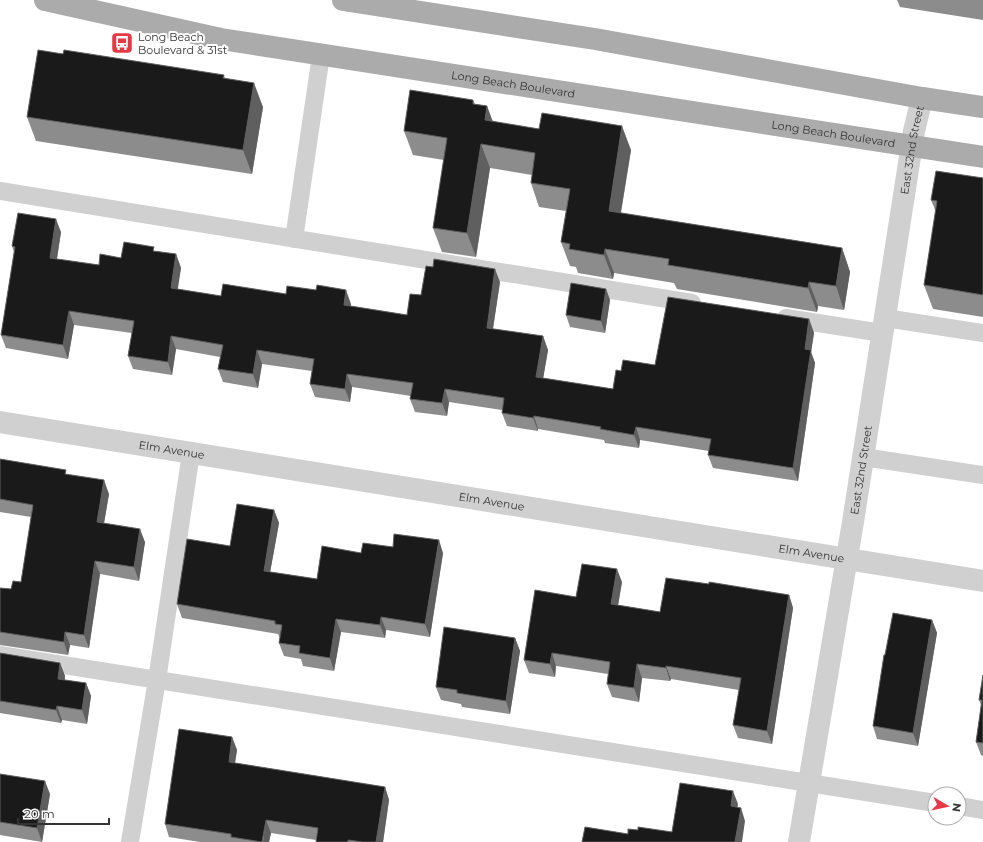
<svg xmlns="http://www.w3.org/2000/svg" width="983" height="842" font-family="Montserrat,sans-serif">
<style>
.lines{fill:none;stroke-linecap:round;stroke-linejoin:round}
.lane{stroke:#d0d0d0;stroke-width:18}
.street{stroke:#d0d0d0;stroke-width:22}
.primary{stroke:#ababab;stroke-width:22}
.wall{fill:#8c8c8c}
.shaded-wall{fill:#5f5f5f}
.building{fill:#1a1a1a;stroke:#5f5f5f}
.labels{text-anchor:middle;stroke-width:4;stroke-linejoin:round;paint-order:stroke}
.poi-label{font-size:11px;fill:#333;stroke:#fff;text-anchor:start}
.street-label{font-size:11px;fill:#333;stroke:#fff}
</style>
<rect width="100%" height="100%" fill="#fff"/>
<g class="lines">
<path class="lane" d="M 0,191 L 692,303
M 294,239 L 321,55
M 786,318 L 882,333
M 885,318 L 983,333
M 863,457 L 983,475
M 0,655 L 935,803
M 959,806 L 983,810
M 130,842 L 157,680 L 191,453"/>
<g class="street">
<path id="s1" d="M 0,422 L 983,581"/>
<path id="s2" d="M 799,842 L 853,522 L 914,131 L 922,98"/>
</g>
<g class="primary">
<path id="s3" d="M 45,0 L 221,39 L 983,157"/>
<path d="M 343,0 L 595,39 L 922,98 L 983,107"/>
</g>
</g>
<path class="wall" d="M 897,0 L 983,0 L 983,20 L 900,7 Z
M 224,75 L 225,79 L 263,107 L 252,174 L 36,141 L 27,117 Z
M 473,100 L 475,104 L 487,106 L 492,121 L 631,150 L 621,213 L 842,248 L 850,272 L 844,310 L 818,306 L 817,312 L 677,289 L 674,283 L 614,273 L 613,279 L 578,273 L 576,267 L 570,266 L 561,242 L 566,211 L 539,207 L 531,183 L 532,175 L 490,168 L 476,257 L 442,252 L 433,228 L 444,160 L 413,155 L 404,131 Z
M 983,178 L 983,317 L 933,309 L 924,285 L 936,212 L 931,200 Z
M 61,232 L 57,259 L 99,265 L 121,258 L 156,251 L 176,254 L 181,268 L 177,289 L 221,296 L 286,294 L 351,304 L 351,306 L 407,315 L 421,295 L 500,282 L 493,329 L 543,336 L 548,350 L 543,378 L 613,389 L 621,371 L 655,365 L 809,319 L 814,333 L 811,352 L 815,363 L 798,481 L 713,468 L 708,455 L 709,451 L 640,440 L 639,448 L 605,443 L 604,440 L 538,429 L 538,431 L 507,426 L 502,413 L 502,410 L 449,402 L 447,416 L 415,412 L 410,399 L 411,396 L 352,387 L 350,402 L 315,397 L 310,384 L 312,371 L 262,364 L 258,388 L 223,382 L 218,369 L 220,357 L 176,349 L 172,375 L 133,369 L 128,356 L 132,333 L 74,325 L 68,359 L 6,348 L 1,335 L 14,252 L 12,246 Z
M 606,289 L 610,300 L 605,333 L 570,327 L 566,315 Z
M 0,459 L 67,474 L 109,494 L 104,523 L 145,542 L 139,581 L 100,574 L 89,648 L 70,645 L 68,655 L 0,645 L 0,588 L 11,589 L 21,582 L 31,517 L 0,512 Z
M 274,510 L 279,523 L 270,572 L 317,579 L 361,553 L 443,553 L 430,637 L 386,630 L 385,638 L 341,632 L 334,671 L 303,666 L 301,659 L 284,656 L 279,643 L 280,638 L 278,634 L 182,618 L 177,604 L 230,546 Z
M 622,582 L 618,605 L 660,612 L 709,584 L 789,595 L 793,608 L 772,744 L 738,738 L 733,725 L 739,690 L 671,679 L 670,681 L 642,678 L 639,702 L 612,697 L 607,684 L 608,674 L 556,666 L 555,677 L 529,673 L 524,660 L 576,597 Z
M 932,620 L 937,633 L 918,746 L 877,739 L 873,726 L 885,655 Z
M 515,638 L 520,651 L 510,714 L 462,707 L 461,704 L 441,700 L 436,687 Z
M 0,653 L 60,663 L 65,676 L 65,680 L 86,683 L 91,696 L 87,724 L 62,720 L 61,723 L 0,713 Z
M 983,675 L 983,756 L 981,755 L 976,742 L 981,705 L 979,700 Z
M 232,737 L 237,750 L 235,763 L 385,787 L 389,800 L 383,842 L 316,842 L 316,840 L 271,833 L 269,842 L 200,842 L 169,837 L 165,824 Z
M 0,774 L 50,794 L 42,842 L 0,835 Z"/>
<path class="shaded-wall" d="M 254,83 L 263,107 L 252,174 L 243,150 Z
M 487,106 L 496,130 L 485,120 Z
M 622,126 L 631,150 L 617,235 L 609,211 Z
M 481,144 L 490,168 L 476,257 L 467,233 Z
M 56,219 L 61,232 L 55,271 L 50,258 Z
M 842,248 L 850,272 L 844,310 L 836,286 Z
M 605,249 L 614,273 L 613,279 L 604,255 Z
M 176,254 L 181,268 L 176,301 L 171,288 Z
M 495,269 L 500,282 L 491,341 L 487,328 Z
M 809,282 L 818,306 L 817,312 L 808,288 Z
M 606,289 L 610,300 L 605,333 L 601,321 Z
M 346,290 L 351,304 L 349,319 L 344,305 Z
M 69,311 L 74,325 L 68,359 L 63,345 Z
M 809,319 L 814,333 L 811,352 L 815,363 L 798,481 L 793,468 L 805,349 Z
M 171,336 L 176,349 L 172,375 L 168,362 Z
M 543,336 L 548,350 L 541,391 L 536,377 Z
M 257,350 L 262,364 L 258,388 L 253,374 Z
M 347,374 L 352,387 L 350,402 L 345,389 Z
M 445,389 L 449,402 L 447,416 L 442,403 Z
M 534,416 L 538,429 L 538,431 L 533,418 Z
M 636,427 L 640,440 L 639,448 L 634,435 Z
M 104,480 L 109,494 L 102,535 L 97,522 Z
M 274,510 L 279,523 L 268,584 L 264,571 Z
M 140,529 L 145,542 L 139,581 L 134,567 Z
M 439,540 L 443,553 L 430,637 L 425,624 Z
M 95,561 L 100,574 L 89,648 L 84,635 Z
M 617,569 L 622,582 L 616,617 L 611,604 Z
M 789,595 L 793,608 L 772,744 L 767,731 Z
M 381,617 L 386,630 L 385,638 L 380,625 Z
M 336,619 L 341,632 L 334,671 L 330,658 Z
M 932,620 L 937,633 L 918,746 L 913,733 Z
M 65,632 L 70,645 L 68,655 L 64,642 Z
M 515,638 L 520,651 L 510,714 L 506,701 Z
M 552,653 L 556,666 L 555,677 L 550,664 Z
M 60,663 L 65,676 L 63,692 L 58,679 Z
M 637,664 L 642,678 L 639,702 L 634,688 Z
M 666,666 L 671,679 L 670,681 L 666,668 Z
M 86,683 L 91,696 L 87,724 L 82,710 Z
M 57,706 L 62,720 L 61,723 L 56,710 Z
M 232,737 L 237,750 L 233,775 L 229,762 Z
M 45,781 L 50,794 L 42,842 L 37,828 Z
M 385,787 L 389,800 L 383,842 L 376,842 Z
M 733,791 L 738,804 L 736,820 L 731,806 Z
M 741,808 L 745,821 L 742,842 L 735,842 Z
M 266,820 L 271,833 L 269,842 L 263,842 Z"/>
<path class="building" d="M 38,50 L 63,54 L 64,50 L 224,75 L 223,78 L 254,83 L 243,150 L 27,117 Z
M 410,90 L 473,100 L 473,104 L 487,106 L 485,120 L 539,129 L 542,113 L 622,126 L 609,211 L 842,248 L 836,286 L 809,282 L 808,288 L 668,265 L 669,259 L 605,249 L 604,255 L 569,249 L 570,244 L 561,242 L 570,189 L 531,183 L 535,153 L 481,144 L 467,233 L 433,228 L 447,138 L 404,131 Z
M 936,171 L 983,178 L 983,295 L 924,285 L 937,201 L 931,200 Z
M 18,213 L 56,219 L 50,258 L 99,265 L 100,254 L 121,258 L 124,242 L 154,247 L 153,251 L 176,254 L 171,288 L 221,296 L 223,284 L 286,294 L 287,286 L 316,290 L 317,285 L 346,290 L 344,305 L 407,315 L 410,294 L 421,295 L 426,266 L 433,267 L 434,259 L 495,269 L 487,328 L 543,336 L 536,377 L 613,389 L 616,370 L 621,371 L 623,360 L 655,365 L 668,297 L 809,319 L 805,349 L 811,350 L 793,468 L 708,455 L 711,439 L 636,427 L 634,435 L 600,429 L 601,427 L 534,416 L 533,418 L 502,413 L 504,398 L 445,389 L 442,403 L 410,399 L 413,383 L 347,374 L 345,389 L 310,384 L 314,359 L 257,350 L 253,374 L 218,369 L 223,345 L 171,336 L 168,362 L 128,356 L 134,321 L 69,311 L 63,345 L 1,335 L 15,247 L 12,246 Z
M 571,283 L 606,289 L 601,321 L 566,315 Z
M 0,459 L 66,470 L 65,474 L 104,480 L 97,522 L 140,529 L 134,567 L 95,561 L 84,635 L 65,632 L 64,642 L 0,632 L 0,588 L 11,589 L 13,581 L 21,582 L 33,505 L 0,499 Z
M 237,504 L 274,510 L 264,571 L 317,579 L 322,546 L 361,553 L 363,543 L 393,547 L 394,534 L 439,540 L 425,624 L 381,617 L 380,625 L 336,619 L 330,658 L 299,653 L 300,646 L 279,643 L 282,625 L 275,624 L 275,621 L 177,604 L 187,539 L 230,546 Z
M 582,564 L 617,569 L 611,604 L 660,612 L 666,578 L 709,584 L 709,582 L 789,595 L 767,731 L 733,725 L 741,678 L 666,666 L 666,668 L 637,664 L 634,688 L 607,684 L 610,662 L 552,653 L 550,664 L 524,660 L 535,590 L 576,597 Z
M 893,613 L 932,620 L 913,733 L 873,726 L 884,655 L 885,655 Z
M 444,627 L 515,638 L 506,701 L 457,693 L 457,690 L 436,687 Z
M 0,653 L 60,663 L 58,679 L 86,683 L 82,710 L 57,706 L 56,710 L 0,701 Z
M 983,675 L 983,743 L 976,742 L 982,700 L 979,700 Z
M 179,729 L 232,737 L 229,762 L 385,787 L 376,842 L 363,842 L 348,840 L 348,842 L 316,842 L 318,828 L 266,820 L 262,842 L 231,837 L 231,834 L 165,824 Z
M 0,774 L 45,781 L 37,828 L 0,822 Z
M 680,783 L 733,791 L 731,806 L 741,808 L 735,842 L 582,842 L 585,827 L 628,834 L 628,829 L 638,830 L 638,827 L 672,832 Z"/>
<defs>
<g id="bus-square" transform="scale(1.15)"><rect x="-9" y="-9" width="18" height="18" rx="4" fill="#e63946" stroke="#fff"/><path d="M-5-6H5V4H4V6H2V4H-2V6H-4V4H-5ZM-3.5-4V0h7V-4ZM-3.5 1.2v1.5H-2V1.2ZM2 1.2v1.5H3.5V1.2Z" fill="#fff"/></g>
</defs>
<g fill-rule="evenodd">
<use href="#bus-square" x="122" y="43"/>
</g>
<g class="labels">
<g class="poi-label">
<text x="138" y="41">Long Beach<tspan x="138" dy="13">Boulevard &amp; 31st</tspan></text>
</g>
<g class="street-label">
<text dy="4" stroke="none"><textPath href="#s3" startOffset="476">Long Beach Boulevard</textPath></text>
<text dy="4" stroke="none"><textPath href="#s3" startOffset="800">Long Beach Boulevard</textPath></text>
<text dy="4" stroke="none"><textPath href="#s2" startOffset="701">East 32nd Street</textPath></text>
<text dy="4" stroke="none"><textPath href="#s1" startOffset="174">Elm Avenue</textPath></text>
<text dy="4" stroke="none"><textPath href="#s2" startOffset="377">East 32nd Street</textPath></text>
<text dy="4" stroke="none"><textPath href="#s1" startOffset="498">Elm Avenue</textPath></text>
<text dy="4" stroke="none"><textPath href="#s1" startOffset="822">Elm Avenue</textPath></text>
</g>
</g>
<g transform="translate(947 806) rotate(99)"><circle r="19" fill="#ffffff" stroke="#adadad"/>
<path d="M0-3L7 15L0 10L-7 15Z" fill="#e63946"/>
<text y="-6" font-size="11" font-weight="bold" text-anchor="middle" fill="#333333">N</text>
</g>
<path d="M18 818v6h91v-6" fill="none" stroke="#333333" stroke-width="2"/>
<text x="24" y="818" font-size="12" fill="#333333" stroke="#ffffff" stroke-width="3" paint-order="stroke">20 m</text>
</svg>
